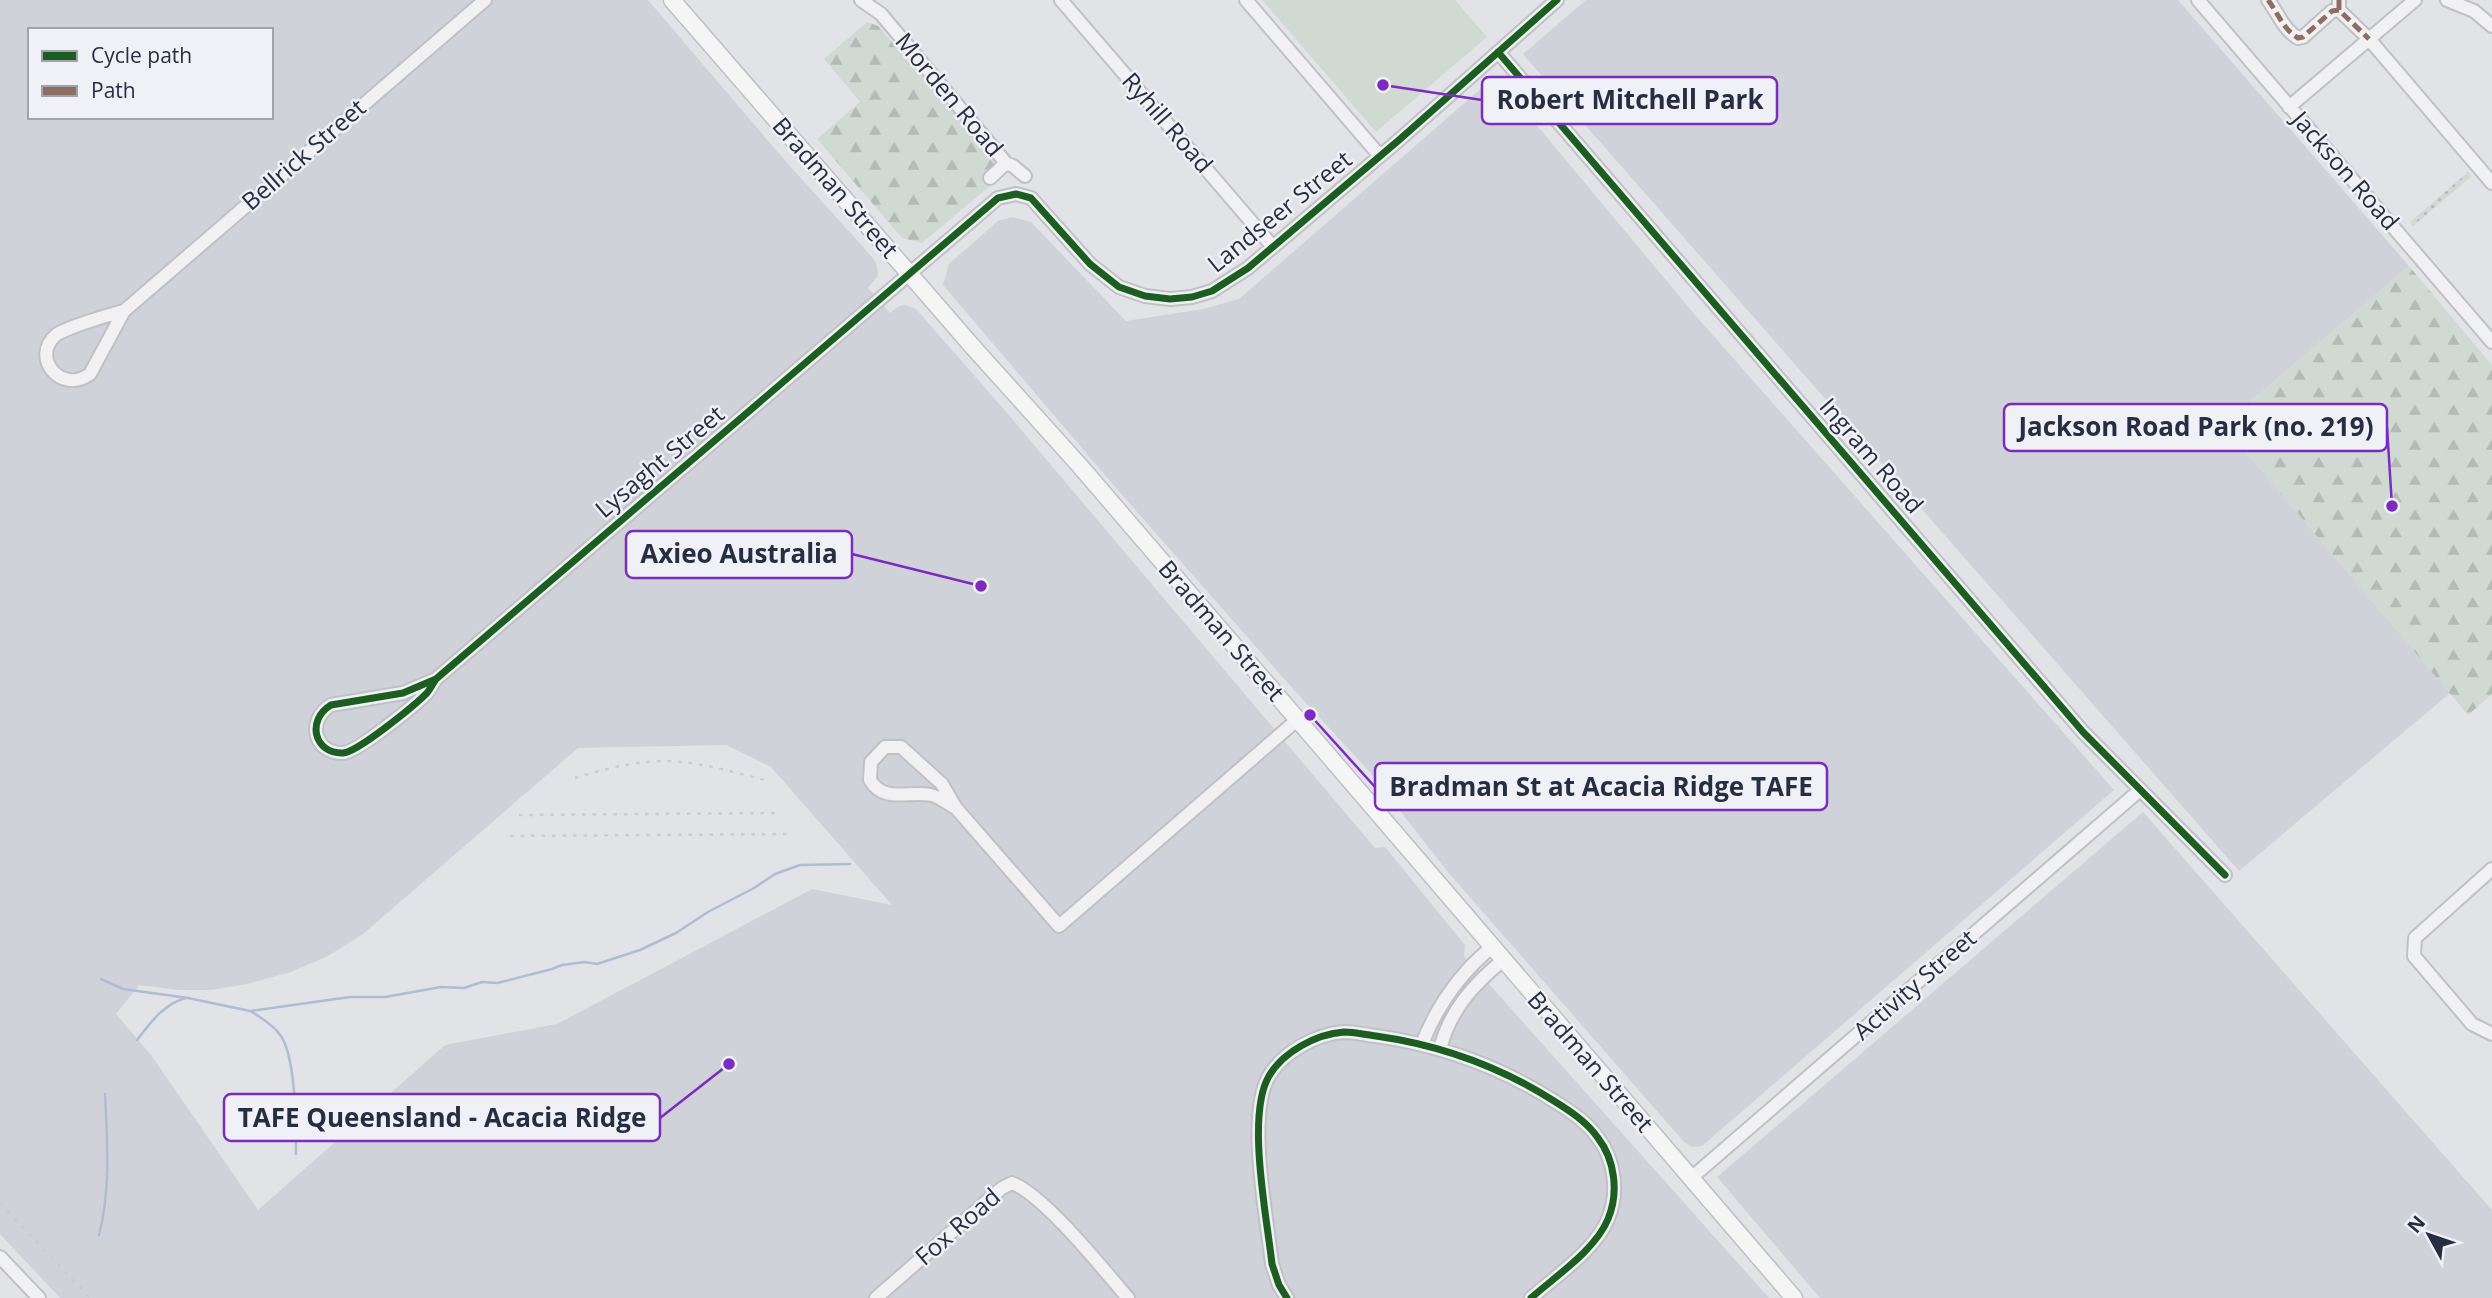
<svg xmlns="http://www.w3.org/2000/svg" width="2492" height="1298" font-family="'Open Sans',sans-serif">
<style>
.built{fill:#d0d2da;fill-rule:evenodd}
.grass{fill:url(#grass-dots)}
.forest{fill:url(#forest-firs)}
.park{fill:#d1dad2}
.lines{fill:none;stroke-linecap:round;stroke-linejoin:round}
.stream{stroke:#b0bcd3;stroke-width:2.5}
.minor-casing{stroke:#c0c1c5;stroke-width:16}
.major-casing{stroke:#bec0c5;stroke-width:19}
.minor{stroke:#f1f1f3;stroke-width:12}
.major{stroke:#f5f5f6;stroke-width:16}
.rail{stroke:#cacccf;stroke-width:2.5;stroke-dasharray:3.5 7;stroke-linecap:butt}
.quiet{stroke:#8d6e63;stroke-width:5;stroke-dasharray:10 5;stroke-linecap:butt}
.cycleway-casing{stroke:#eff1f6;stroke-width:11}
.cycleway{stroke:#1b5e20;stroke-width:7}
.labels{text-anchor:middle;stroke-width:5;stroke-linejoin:round;paint-order:stroke}
.street-label{font-size:24px;fill:#282e41;stroke:#eff1f6}
.leader{fill:none;stroke:#7b2cbf;stroke-width:2.5}
.callout-dot{fill:#7b2cbf;stroke:#eff1f6;stroke-width:2.5}
.callout{fill:#eff1f6;stroke:#7b2cbf;stroke-width:2.5}
.callout-label{font-size:26px;text-anchor:middle;font-weight:bold;fill:#282e41}
</style>
<defs>
<pattern id="grass-dots" width="8" height="8" patternUnits="userSpaceOnUse" patternTransform="scale(1.75)"><rect width="8" height="8" fill="#d1dad2"/><path d="M2 2h.1M6 6h.1" fill="none" stroke="#b3bbb6" stroke-width="1.8" stroke-linecap="round"/></pattern>
<pattern id="forest-firs" width="22" height="20" patternUnits="userSpaceOnUse" patternTransform="scale(1.75)"><rect width="22" height="20" fill="#d1dad2"/><path d="M5 1l3.5 6h-7zM16 11l3.5 6h-7z" fill="#b3bbb6"/></pattern>
</defs>
<rect width="100%" height="100%" fill="#e2e3e7"/>
<path class="built" d="M 0,0 L 648,0 L 781,156 L 872,257 L 876,263 L 878,272 L 877,277 L 868,288 L 890,313 L 899,306 L 905,305 L 916,309 L 1001,406 L 1375,848 L 1385,847 L 1465,945 L 1464,956 L 1769,1298 L 60,1298 L 0,1234 ZM 30,30 L 271,30 L 271,117 L 30,117 ZM 726,745 L 771,767 L 892,905 L 812,889 L 557,1024 L 445,1045 L 258,1210 L 151,1055 L 116,1014 L 139,985 L 178,990 L 211,990 L 247,984 L 291,972 L 328,956 L 363,934 L 578,748 Z
M 1586,0 L 2178,0 L 2409,266 L 2223,425 L 2450,693 L 2239,871 L 1523,54 Z
M 1495,83 L 1504,86 L 1695,315 L 2114,790 L 1702,1146 L 1692,1147 L 1684,1142 L 1447,871 L 1369,771 L 1294,690 L 1116,488 L 943,285 L 949,264 L 998,221 L 1012,217 L 1031,222 L 1126,321 L 1203,309 L 1239,299 L 1484,86 Z
M 2143,812 L 2492,1210 L 2492,1298 L 1820,1298 L 1717,1177 Z"/>
<path class="grass" d="M 2468,172 L 2472,176 L 2413,226 L 2410,222 Z"/>
<path class="forest" d="M 867,22 L 878,26 L 998,164 L 1003,175 L 922,243 L 902,238 L 817,139 L 860,102 L 824,59 Z
M 2409,266 L 2492,365 L 2492,694 L 2468,715 L 2223,425 Z"/>
<path class="park" d="M 1262,0 L 1455,0 L 1487,37 L 1376,132 Z"/>
<g class="lines">
<path class="stream" d="M 101,979 L 123,989 L 188,998 L 250,1011 L 350,997 L 385,997 L 441,987 L 464,988 L 482,982 L 497,983 L 552,969 L 562,965 L 585,962 L 597,964 L 640,950 L 676,933 L 708,912 L 754,888 L 775,874 L 800,865 L 850,864
M 252,1012 C 263,1019 274,1026 281,1036 C 296,1059 296,1126 296,1154
M 137,1040 C 151,1022 163,1005 185,998
M 99,1235 C 111,1189 107,1140 105,1094"/>
<g class="minor-casing">
<path id="minor" d="M 861,0 L 881,14 L 1006,163 L 1013,166 L 1025,176
M 1061,0 L 1273,247
M 1246,0 L 1380,156
M 2198,0 L 2492,342
M 2268,0 C 2278,13 2283,29 2298,38 L 2303,37 L 2332,11 L 2339,10
M 2339,0 L 2339,10 L 2369,39 L 2492,183
M 2447,0 L 2474,11 L 2492,26
M 1498,52 L 2083,732 L 2225,875
M 2289,107 L 2415,0
M 990,178 L 1006,163
M 124,311 C 111,314 65,328 56,335 C 30,357 61,395 90,374 L 124,311 L 485,0
M 436,679 L 403,693 L 331,705 C 306,720 314,754 343,753 C 358,752 415,705 427,693 C 430,689 433,684 436,679 L 998,198 L 1016,194 L 1031,198 L 1090,264 L 1119,287 L 1145,296 L 1170,299 L 1192,297 L 1212,291 L 1248,268 L 1399,140 L 1557,0
M 956,808 C 948,804 940,797 931,795 C 910,790 884,804 870,780 L 871,762 L 885,747 L 901,747 L 942,784 L 956,808 L 1059,926 L 1297,720
M 2492,869 L 2415,938 L 2414,956 L 2472,1024 L 2492,1034
M 1422,1044 C 1437,1006 1460,973 1492,947
M 1440,1049 C 1450,1010 1473,985 1503,960
M 1690,1179 L 2140,790
M 0,1257 L 39,1298
M 876,1298 L 1002,1188 L 1012,1183 C 1044,1195 1103,1269 1128,1298
M 1287,1298 L 1279,1285 L 1272,1264 C 1267,1218 1246,1115 1269,1076 C 1283,1052 1316,1034 1344,1032 C 1355,1032 1366,1035 1376,1036 C 1440,1045 1499,1066 1554,1101 C 1570,1111 1587,1122 1598,1138 C 1615,1160 1619,1193 1608,1219 C 1596,1249 1556,1276 1531,1298"/>
</g>
<g class="major-casing">
<path id="major" d="M 672,0 L 972,346 L 1080,466 L 1794,1298"/>
</g>
<use href="#minor" class="minor"/>
<use href="#major" class="major"/>
<path class="rail" d="M 575,778 C 604,769 635,761 667,761 C 701,762 736,773 769,781
M 519,815 L 780,813
M 510,836 L 793,834
M 0,1203 L 90,1298"/>
<path class="quiet" d="M 2268,0 C 2278,13 2283,29 2298,38 L 2303,37 L 2332,11 L 2339,10
M 2339,0 L 2339,10 L 2369,39"/>
<g class="cycleway-casing">
<path id="cycleway" d="M 1498,52 L 2083,732 L 2225,875
M 436,679 L 403,693 L 331,705 C 306,720 314,754 343,753 C 358,752 415,705 427,693 C 430,689 433,684 436,679 L 998,198 L 1016,194 L 1031,198 L 1090,264 L 1119,287 L 1145,296 L 1170,299 L 1192,297 L 1212,291 L 1248,268 L 1399,140 L 1557,0
M 1287,1298 L 1279,1285 L 1272,1264 C 1267,1218 1246,1115 1269,1076 C 1283,1052 1316,1034 1344,1032 C 1355,1032 1366,1035 1376,1036 C 1440,1045 1499,1066 1554,1101 C 1570,1111 1587,1122 1598,1138 C 1615,1160 1619,1193 1608,1219 C 1596,1249 1556,1276 1531,1298"/>
</g>
<use href="#cycleway" class="cycleway"/>
</g>
<g class="labels">
<g class="street-label">
<text transform="translate(949 95) rotate(50)" y="8">Morden Road</text>
<text transform="translate(1167 123) rotate(49)" y="8">Ryhill Road</text>
<text transform="translate(304 155) rotate(-41)" y="8">Bellrick Street</text>
<text transform="translate(2345 171) rotate(49)" y="8">Jackson Road</text>
<text transform="translate(835 188) rotate(49)" y="8">Bradman Street</text>
<text transform="translate(1280 212) rotate(-39)" y="8">Landseer Street</text>
<text transform="translate(1871 456) rotate(49)" y="8">Ingram Road</text>
<text transform="translate(660 462) rotate(-40)" y="8">Lysaght Street</text>
<text transform="translate(1221 631) rotate(49)" y="8">Bradman Street</text>
<text transform="translate(1915 985) rotate(-41)" y="8">Activity Street</text>
<text transform="translate(1590 1062) rotate(49)" y="8">Bradman Street</text>
<text transform="translate(958 1227) rotate(-41)" y="8">Fox Road</text>
</g>
</g>
<path class="leader" d="M1383 85L1482 100M2392 506L2387 427M981 586L852 554M1310 715L1375 787M729 1064L660 1118"/>
<g class="callout-dot">
<circle cx="1383" cy="85" r="7"/>
<circle cx="2392" cy="506" r="7"/>
<circle cx="981" cy="586" r="7"/>
<circle cx="1310" cy="715" r="7"/>
<circle cx="729" cy="1064" r="7"/>
</g>
<g class="callout">
<rect x="1482" y="77" width="295" height="47" rx="7"/>
<rect x="2004" y="404" width="383" height="47" rx="7"/>
<rect x="626" y="531" width="226" height="47" rx="7"/>
<rect x="1375" y="763" width="452" height="47" rx="7"/>
<rect x="224" y="1094" width="436" height="47" rx="7"/>
</g>
<g class="callout-label">
<text x="1630" y="109">Robert Mitchell Park</text>
<text x="2196" y="436">Jackson Road Park (no. 219)</text>
<text x="739" y="563">Axieo Australia</text>
<text x="1601" y="796">Bradman St at Acacia Ridge TAFE</text>
<text x="442" y="1127">TAFE Queensland - Acacia Ridge</text>
</g>
<rect x="28" y="28" width="245" height="91" fill="#eff1f6" stroke="#9fa3ae" stroke-width="2"/>
<rect x="42" y="51" width="35" height="10" fill="#1b5e20" stroke="#9fa3ae" stroke-width="2"/>
<text x="91" y="63" font-size="21" fill="#282e41">Cycle path</text>
<rect x="42" y="86" width="35" height="10" fill="#8d6e63" stroke="#9fa3ae" stroke-width="2"/>
<text x="91" y="98" font-size="21" fill="#282e41">Path</text>
<g transform="translate(2429 1235) rotate(310)" stroke="#eff1f6" stroke-width="5" paint-order="stroke">
<path d="M0-5L12 26L0 18L-12 26Z" fill="#282e41"/>
<text y="-10" font-size="19" font-weight="bold" text-anchor="middle" fill="#282e41">N</text>
</g>
</svg>
